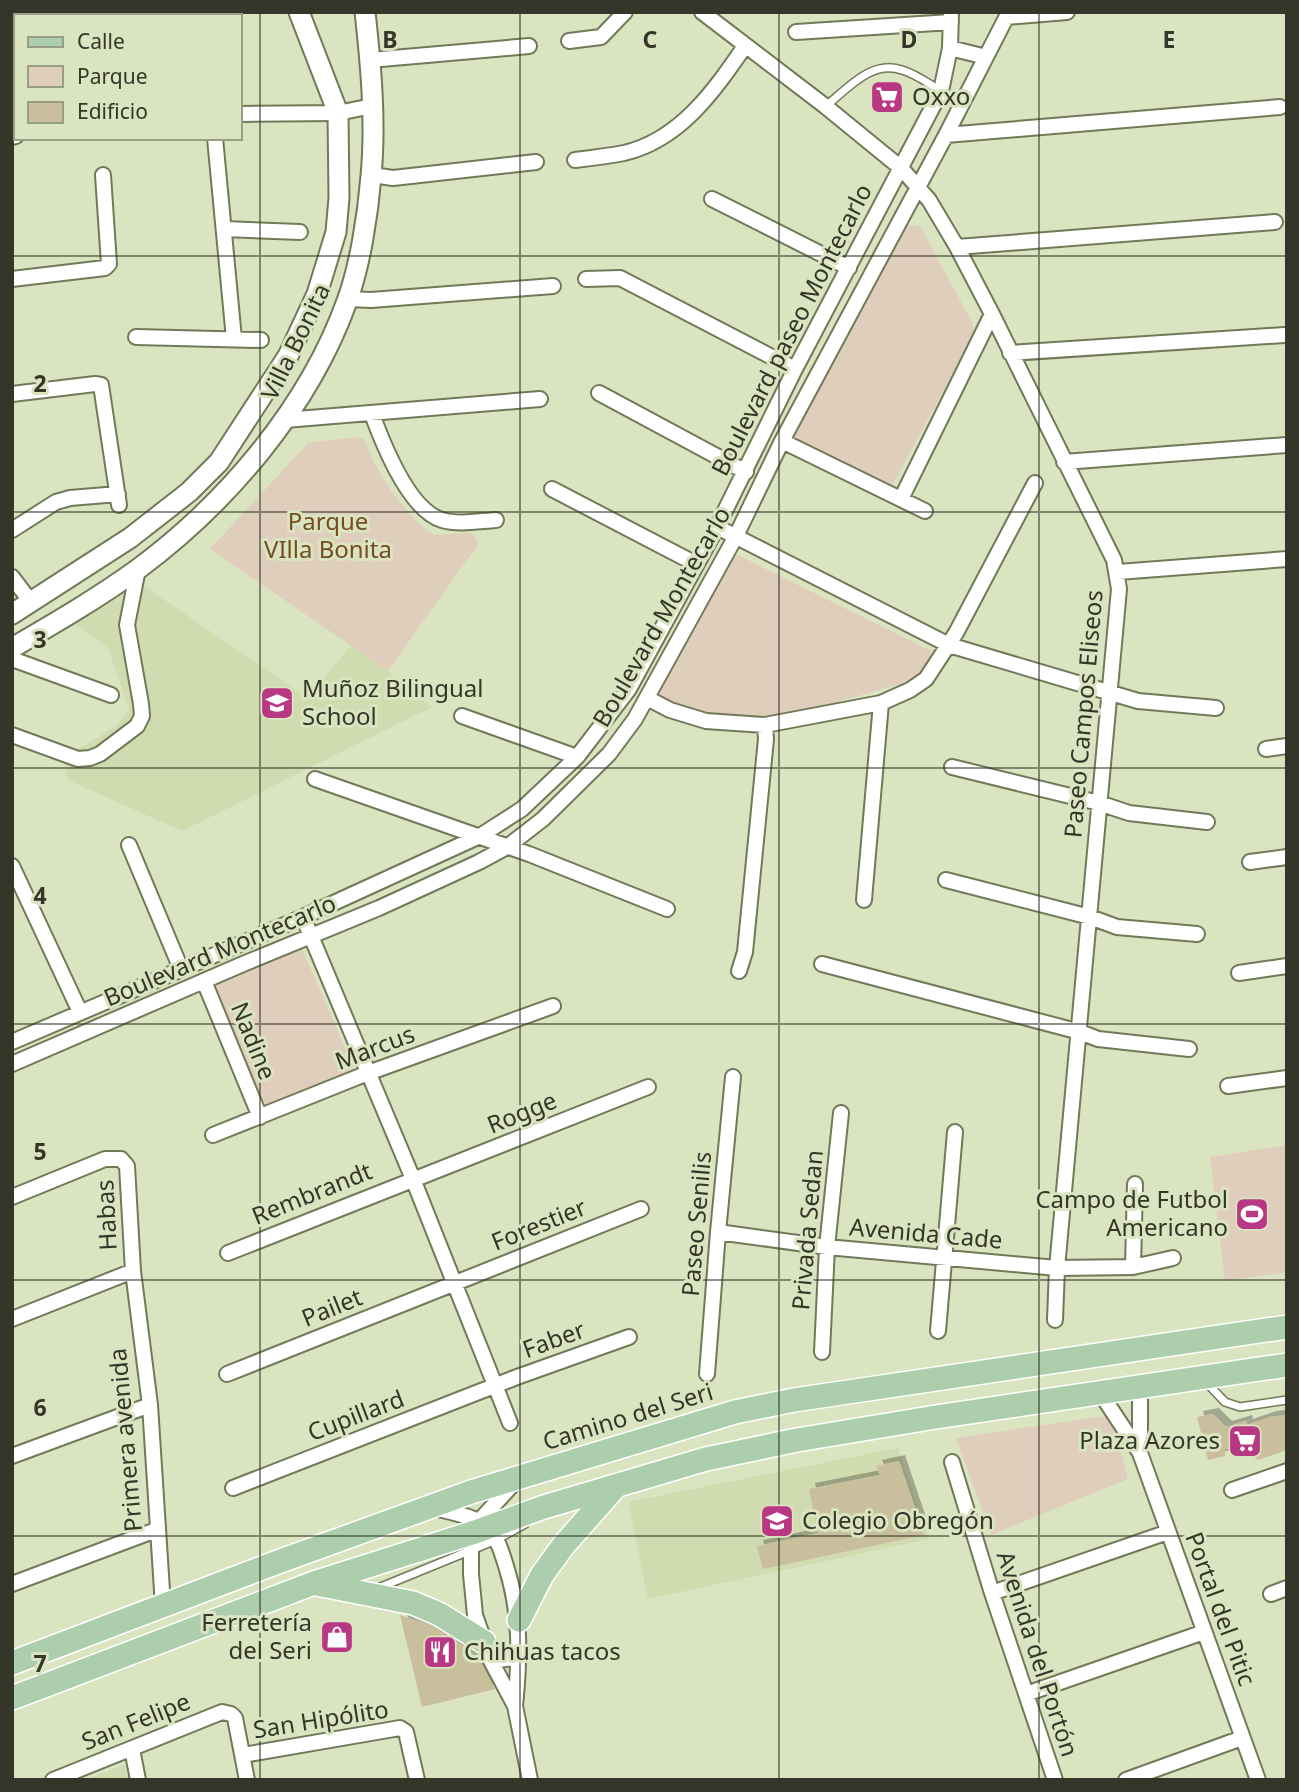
<svg xmlns="http://www.w3.org/2000/svg" width="1299" height="1792" font-family="'Noto Sans',sans-serif">
<style>
.built{fill:#d0dbb0}
.green{fill:#e0cebc}
.building{fill:#cabf9c;filter:url(#shadow)}
.lines{fill:none;stroke-linecap:round;stroke-linejoin:round}
.lane-casing{stroke:#717958;stroke-width:10}
.street-casing{stroke:#717958;stroke-width:18}
.secondary-casing{stroke:#717958;stroke-width:23}
.primary-casing{stroke:#fff;stroke-width:26}
.lane{stroke:#fff;stroke-width:7}
.street{stroke:#fff;stroke-width:14}
.secondary{stroke:#fff;stroke-width:19}
.primary{stroke:#acceac;stroke-width:23}
.grid{fill:none;stroke:#333628;stroke-width:2;stroke-opacity:0.55}
.labels{text-anchor:middle;stroke-width:6;stroke-linejoin:round;paint-order:stroke}
.poi-label{font-size:24px;fill:#333628;stroke:#dbe4c1;text-anchor:start}
.street-label{font-size:24px;fill:#333628;stroke:#dbe4c1}
.park-label{font-size:24px;fill:#744d21;stroke:#dbe4c1}
.grid-label{font-size:23px;text-anchor:middle;font-weight:bold;fill:#333628;stroke:#dbe4c1;stroke-width:6;stroke-linejoin:round;paint-order:stroke}
</style>
<defs>
<filter id="shadow"><feDropShadow dx="6" dy="-6" stdDeviation="0" flood-color="#0004"/></filter>
</defs>
<rect width="100%" height="100%" fill="#dbe4c1"/>
<path class="built" d="M 138,582 L 308,698 L 353,643 L 432,707 L 182,831 L 68,780 L 63,759 L 117,725 L 129,709 L 108,648 L 72,622 Z
M 898,1448 L 929,1539 L 648,1599 L 628,1502 Z
M 125,1765 L 128,1780 L 84,1780 Z"/>
<path class="green" d="M 905,225 L 920,226 L 973,324 L 974,334 L 892,486 L 885,489 L 792,443 L 791,433 Z
M 356,437 L 364,439 L 374,463 L 391,491 L 418,523 L 435,535 L 471,533 L 479,543 L 388,671 L 210,549 L 308,443 Z
M 738,555 L 931,651 L 932,663 L 907,682 L 796,714 L 710,718 L 664,703 L 658,689 L 727,560 Z
M 302,949 L 356,1073 L 266,1106 L 212,987 Z
M 1287,1145 L 1287,1272 L 1225,1281 L 1210,1157 Z
M 1111,1415 L 1128,1479 L 991,1535 L 956,1438 Z"/>
<path class="building" d="M 1213,1414 L 1226,1427 L 1246,1421 L 1247,1425 L 1270,1417 L 1287,1415 L 1287,1450 L 1258,1460 L 1246,1452 L 1225,1448 L 1225,1456 L 1208,1460 L 1197,1417 Z
M 899,1461 L 924,1535 L 763,1569 L 757,1546 L 818,1533 L 809,1489 L 880,1475 L 876,1466 Z
M 400,1615 L 433,1626 L 468,1649 L 481,1663 L 495,1689 L 422,1707 Z"/>
<g class="lines">
<g class="lane-casing">
<path id="lane" d="M 826,106 C 847,89 872,59 902,70 C 916,74 929,84 941,91
M 1205,1381 L 1225,1402 L 1240,1407 L 1287,1400
M 376,1589 L 496,1540 L 525,1524"/>
</g>
<g class="street-casing">
<path id="street" d="M 104,12 L 105,16
M 132,12 L 132,16
M 209,12 L 209,16
M 702,12 L 825,106 L 901,168 L 929,200 L 957,247 L 992,314 L 1114,560 L 1119,589 L 1057,1268 L 1055,1320
M 1007,17 L 1067,12
M 796,32 L 951,22
M 569,41 L 601,37 L 625,12
M 950,48 L 986,57
M 370,60 L 529,46
M 240,114 L 338,113 L 372,106
M 946,135 L 1280,107
M 12,137 L 16,136
M 215,138 L 234,339
M 575,160 C 592,158 608,156 624,153 C 680,140 714,91 745,46
M 372,175 L 393,178 L 536,162
M 712,199 L 849,268
M 224,229 L 300,232
M 957,247 L 1275,222
M 12,279 L 105,268 L 109,264 L 103,175
M 586,279 L 620,278 L 795,369
M 348,299 L 371,300 L 553,286
M 136,337 L 261,340
M 1010,353 L 1284,335
M 599,393 L 746,472
M 12,394 L 95,384 L 101,385 L 119,505
M 372,414 C 383,444 409,510 442,520 C 459,525 479,521 496,520
M 285,420 L 540,399
M 782,441 L 925,511
M 1064,462 L 1287,445
M 552,489 L 696,564
M 901,499 L 992,314
M 717,527 L 949,645 L 1138,701 L 1216,708
M 12,530 L 56,502 L 70,498 L 118,494
M 1118,572 L 1287,559
M 12,577 L 31,602
M 12,659 L 111,695
M 647,698 L 670,710 L 706,721 L 765,725 L 881,703 L 910,690 L 926,679 L 956,633 L 1035,483
M 462,716 L 577,757
M 12,735 L 78,759 L 90,758 L 100,754 L 137,726 L 142,716 L 141,704 L 127,625 L 138,569
M 1266,749 L 1287,746
M 952,767 L 1099,803 L 1129,813 L 1207,822
M 315,779 L 529,854 L 667,909
M 129,845 L 181,969
M 1250,862 L 1287,857
M 12,866 L 80,1012
M 946,880 L 1090,917 L 1117,927 L 1197,934
M 864,900 L 881,703
M 303,917 L 413,1179 L 510,1423
M 822,964 L 1080,1032 L 1098,1039 L 1189,1049
M 739,971 L 745,952 L 766,739 L 765,725
M 1239,973 L 1287,966
M 204,981 L 260,1117
M 12,1042 L 303,917 L 480,836 L 522,809 L 577,757 L 629,689 L 717,527 L 795,369 L 941,91 L 950,48 L 951,12
M 12,1064 L 243,964 L 379,908 L 479,862 L 507,847 L 543,819 L 609,754 L 635,719 L 736,536 L 782,441 L 946,135 L 1009,12
M 1228,1086 L 1287,1078
M 213,1135 L 368,1073 L 553,1006
M 12,1197 L 105,1159 L 121,1159 L 127,1166 L 133,1271 L 150,1405 L 163,1606
M 718,1232 L 827,1247 L 1057,1268 L 1133,1267 L 1173,1258
M 228,1253 L 648,1087
M 1133,1267 L 1135,1184
M 12,1319 L 133,1271
M 938,1331 L 955,1132
M 822,1352 L 827,1247 L 841,1113
M 227,1374 L 641,1209
M 707,1374 L 718,1232 L 733,1077
M 1140,1387 L 1140,1451
M 1101,1394 L 1140,1453 L 1258,1780
M 12,1456 L 150,1405
M 952,1462 L 992,1593 L 1055,1780
M 515,1482 L 479,1521 L 471,1549 L 471,1574 L 475,1615 L 491,1661 L 515,1706 L 530,1780
M 233,1488 L 517,1377 L 629,1337
M 1232,1490 L 1287,1471
M 431,1507 C 448,1512 473,1515 487,1527 C 497,1536 502,1553 506,1566 C 521,1613 520,1657 515,1706
M 12,1584 L 156,1530
M 992,1593 L 1168,1532
M 1271,1594 L 1287,1588
M 491,1661 L 520,1657
M 1026,1694 L 1204,1632
M 132,1749 L 138,1780
M 243,1755 L 400,1728 L 406,1732 L 417,1780
M 53,1780 L 222,1712 L 231,1714 L 235,1718 L 247,1780
M 1126,1780 L 1242,1738"/>
</g>
<g class="secondary-casing">
<path id="secondary" d="M 12,614 L 130,538 L 189,492 L 219,462 L 288,356 L 317,294 L 336,232 L 339,198 L 338,113 L 299,12
M 12,648 C 55,623 98,598 138,569 C 227,503 309,407 347,301 C 360,266 368,214 371,176 C 376,122 371,66 365,12"/>
</g>
<g class="primary-casing">
<path id="primary" d="M 317,1584 L 413,1603 L 439,1614 L 484,1642
M 519,1620 L 542,1575 L 563,1546 L 615,1487
M 12,1663 L 275,1563 L 471,1492 L 735,1412 L 794,1400 L 1287,1327
M 12,1698 L 314,1583 L 475,1532 L 544,1507 L 706,1459 L 797,1440 L 936,1417 L 1287,1365"/>
</g>
<use href="#lane" class="lane"/>
<use href="#street" class="street"/>
<use href="#secondary" class="secondary"/>
<use href="#primary" class="primary"/>
</g>
<path class="grid" d="M 260,12 L 260,1780M 520,12 L 520,1780M 779,12 L 779,1780M 1039,12 L 1039,1780M 12,256 L 1287,256M 12,512 L 1287,512M 12,768 L 1287,768M 12,1024 L 1287,1024M 12,1280 L 1287,1280M 12,1536 L 1287,1536"/>
<defs>
<g id="supermarket-square" transform="scale(1.75)"><rect x="-9" y="-9" width="18" height="18" rx="4" fill="#b83883" stroke="#dbe4c1"/><path d="M-6-5.5h2.5l.6 2H6L4.5 2H-2.5L-4.4-4H-6ZM-1.5 3.2a1.3 1.3 0 1 0 .1 0ZM3 3.2a1.3 1.3 0 1 0 .1 0Z" fill="#fff"/></g>
<g id="school-square" transform="scale(1.75)"><rect x="-9" y="-9" width="18" height="18" rx="4" fill="#b83883" stroke="#dbe4c1"/><path d="M0-5L7-2L0 1L-7-2ZM-4 1L0 2.5L4 1V4Q0 6-4 4Z" fill="#fff"/></g>
<g id="stadium-square" transform="scale(1.75)"><rect x="-9" y="-9" width="18" height="18" rx="4" fill="#b83883" stroke="#dbe4c1"/><path d="M0-5a6.5 5 0 1 0 0 10a6.5 5 0 1 0 0-10ZM-3.5-1.8h7v3.6h-7Z" fill="#fff"/></g>
<g id="shop-square" transform="scale(1.75)"><rect x="-9" y="-9" width="18" height="18" rx="4" fill="#b83883" stroke="#dbe4c1"/><path d="M-5-2.5h2.3a2.7 3.5 0 0 1 5.4 0H5L5.5 6h-11ZM-1.5-2.5h3a1.5 2.3 0 0 0-3 0Z" fill="#fff"/></g>
<g id="restaurant-square" transform="scale(1.75)"><rect x="-9" y="-9" width="18" height="18" rx="4" fill="#b83883" stroke="#dbe4c1"/><path d="M-5-6h1v4h1v-4h1v4h1v-4h1v5L-1.5 .5V6h-2V.5L-5-1ZM5-6V6H3V1.5H1.5Q1.5-4 5-6Z" fill="#fff"/></g>
</defs>
<g fill-rule="evenodd">
<use href="#supermarket-square" x="887" y="97"/>
<use href="#school-square" x="277" y="703"/>
<use href="#stadium-square" x="1252" y="1214"/>
<use href="#supermarket-square" x="1245" y="1441"/>
<use href="#school-square" x="777" y="1521"/>
<use href="#shop-square" x="337" y="1637"/>
<use href="#restaurant-square" x="440" y="1652"/>
</g>
<g class="labels">
<g class="poi-label">
<text x="912" y="105">Oxxo</text>
<text x="302" y="697">Muñoz Bilingual<tspan x="302" dy="28">School</tspan></text>
<text x="1228" y="1208" text-anchor="end">Campo de Futbol<tspan x="1228" dy="28">Americano</tspan></text>
<text x="1220" y="1449" text-anchor="end">Plaza Azores</text>
<text x="802" y="1529">Colegio Obregón</text>
<text x="312" y="1631" text-anchor="end">Ferretería<tspan x="312" dy="28">del Seri</tspan></text>
<text x="464" y="1660">Chihuas tacos</text>
</g>
<g class="street-label">
<text transform="translate(792 330) rotate(-63)" y="8">Boulevard paseo Montecarlo</text>
<text transform="translate(296 342) rotate(-64)" y="8">Villa Bonita</text>
<text transform="translate(662 617) rotate(-60)" y="8">Boulevard Montecarlo</text>
<text transform="translate(1084 714) rotate(-85)" y="8">Paseo Campos Eliseos</text>
<text transform="translate(220 951) rotate(-23)" y="8">Boulevard Montecarlo</text>
<text transform="translate(253 1041) rotate(68)" y="8">Nadine</text>
<text transform="translate(375 1048) rotate(-21)" y="8">Marcus</text>
<text transform="translate(522 1113) rotate(-22)" y="8">Rogge</text>
<text transform="translate(312 1194) rotate(-22)" y="8">Rembrandt</text>
<text transform="translate(107 1215) rotate(-93)" y="8">Habas</text>
<text transform="translate(697 1224) rotate(-85)" y="8">Paseo Senilis</text>
<text transform="translate(539 1225) rotate(-22)" y="8">Forestier</text>
<text transform="translate(808 1230) rotate(-85)" y="8">Privada Sedan</text>
<text transform="translate(926 1234) rotate(5)" y="8">Avenida Cade</text>
<text transform="translate(332 1308) rotate(-22)" y="8">Pailet</text>
<text transform="translate(554 1340) rotate(-20)" y="8">Faber</text>
<text transform="translate(356 1416) rotate(-21)" y="8">Cupillard</text>
<text transform="translate(628 1417) rotate(-17)" y="8">Camino del Seri</text>
<text transform="translate(126 1440) rotate(-95)" y="8">Primera avenida</text>
<text transform="translate(1220 1609) rotate(70)" y="8">Portal del Pitic</text>
<text transform="translate(1037 1654) rotate(72)" y="8">Avenida del Portón</text>
<text transform="translate(321 1720) rotate(-9)" y="8">San Hipólito</text>
<text transform="translate(136 1722) rotate(-22)" y="8">San Felipe</text>
</g>
<g class="park-label">
<text x="328" y="530">Parque<tspan x="328" dy="28">VIlla Bonita</tspan></text>
</g>
</g>
<g class="grid-label">
<text x="390" y="48">B</text>
<text x="650" y="48">C</text>
<text x="909" y="48">D</text>
<text x="1169" y="48">E</text>
<text x="40" y="392">2</text>
<text x="40" y="648">3</text>
<text x="40" y="904">4</text>
<text x="40" y="1160">5</text>
<text x="40" y="1416">6</text>
<text x="40" y="1672">7</text>
</g>
<rect width="1299" height="1792" fill="none" stroke="#333628" stroke-width="28"/>
<rect x="14" y="14" width="228" height="126" fill="#dbe4c1" stroke="#989e84" stroke-width="2"/>
<rect x="28" y="37" width="35" height="10" fill="#acceac" stroke="#989e84" stroke-width="2"/>
<text x="77" y="49" font-size="21" fill="#333628">Calle</text>
<rect x="28" y="66" width="35" height="21" fill="#e0cebc" stroke="#989e84" stroke-width="2"/>
<text x="77" y="84" font-size="21" fill="#333628">Parque</text>
<rect x="28" y="102" width="35" height="21" fill="#cabf9c" stroke="#989e84" stroke-width="2"/>
<text x="77" y="119" font-size="21" fill="#333628">Edificio</text>
</svg>
